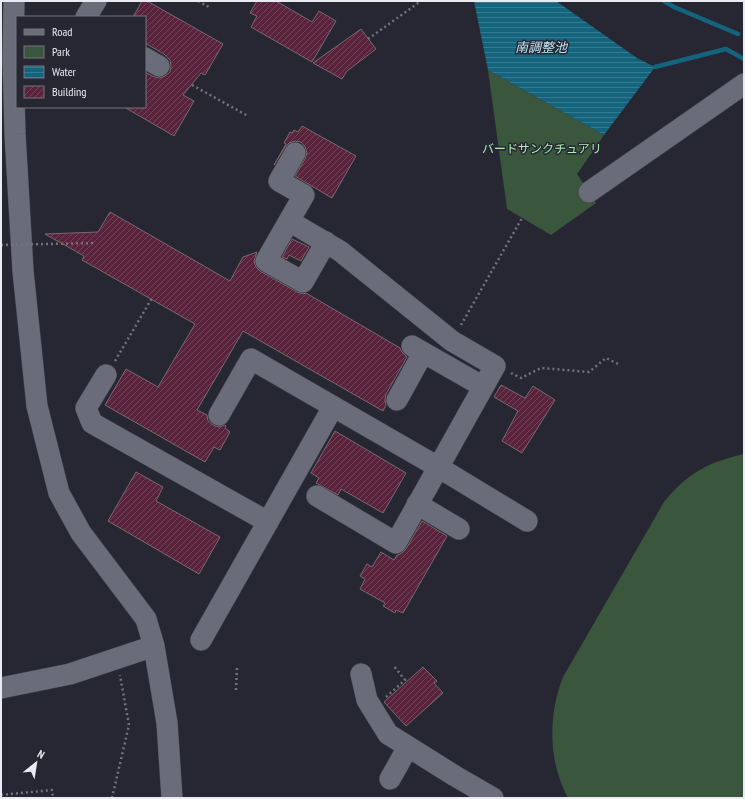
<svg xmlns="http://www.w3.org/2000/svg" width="745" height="799" font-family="'PT Sans Narrow','Noto Sans JP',sans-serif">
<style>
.green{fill:#3a563d}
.water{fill:url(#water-rules)}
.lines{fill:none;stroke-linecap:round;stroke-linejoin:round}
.stream{stroke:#14647d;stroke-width:4.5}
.building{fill:url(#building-hatch);stroke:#78686e}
.minor-casing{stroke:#43444f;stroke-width:22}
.path{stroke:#72737d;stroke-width:2.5;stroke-dasharray:2 3;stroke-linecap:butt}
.minor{stroke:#6a6c7a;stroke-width:21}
.path-bridge{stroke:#72737d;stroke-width:2.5;stroke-dasharray:2 3;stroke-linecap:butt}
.labels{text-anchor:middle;stroke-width:3;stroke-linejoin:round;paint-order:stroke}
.park-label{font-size:12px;fill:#a8efb0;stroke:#262733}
.water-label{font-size:13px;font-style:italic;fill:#c1e7f6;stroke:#262733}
</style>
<defs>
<pattern id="water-rules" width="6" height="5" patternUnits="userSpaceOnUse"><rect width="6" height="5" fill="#14647d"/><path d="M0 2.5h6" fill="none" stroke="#367a90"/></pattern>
<pattern id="building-hatch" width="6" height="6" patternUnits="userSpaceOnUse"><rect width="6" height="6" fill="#59243b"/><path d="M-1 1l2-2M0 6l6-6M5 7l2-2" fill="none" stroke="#714458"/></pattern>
</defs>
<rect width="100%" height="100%" fill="#262733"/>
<path class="green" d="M 488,70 L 604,135 L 577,174 L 596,203 L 551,235 L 507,209 Z
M 744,454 L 744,798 L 568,798 C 548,761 548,715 563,677 L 664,502 C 687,473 709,462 744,454 Z"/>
<path class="water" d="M 474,1 L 556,1 L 637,58 L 655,67 L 604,135 L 488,70 Z"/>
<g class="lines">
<path class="stream" d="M 664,1 L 674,7 L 738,34
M 655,67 L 726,49 L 744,59"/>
</g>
<path class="building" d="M 142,1 L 147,1 L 223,44 L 205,75 L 201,73 L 183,95 L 194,101 L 174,136 L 124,107 L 145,107 L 145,72 L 152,76 L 159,78 L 165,76 L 170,72 L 171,66 L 170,60 L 164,54 L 145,43 L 145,17 L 133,17 Z
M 257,1 L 276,1 L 312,22 L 319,11 L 336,21 L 312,62 L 251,27 L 257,16 L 250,13 Z
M 361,29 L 376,49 L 347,71 L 342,79 L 313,63 Z
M 302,126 L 356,156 L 332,198 L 295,176 L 305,159 L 307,153 L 305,147 L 301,142 L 295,141 L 289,143 L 285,147 L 274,165 L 286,144 L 284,143 L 290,132 L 292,133 L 294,130 L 298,132 Z
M 110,212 L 230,281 L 243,257 L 257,252 L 254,261 L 256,267 L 260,271 L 297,292 L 303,294 L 306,293 L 400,348 L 402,352 L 407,357 L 386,394 L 385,400 L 386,405 L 383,411 L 243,331 L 197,410 L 207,415 L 208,421 L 213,425 L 219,427 L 225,425 L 226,426 L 225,428 L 230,432 L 220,450 L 214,447 L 205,462 L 105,405 L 126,369 L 158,387 L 195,324 L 82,260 L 84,256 L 45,234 L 98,232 Z
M 292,239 L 309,247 L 301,261 L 289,255 L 287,259 L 282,257 Z
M 501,385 L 525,398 L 533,386 L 555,400 L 522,453 L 502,441 L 518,411 L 494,397 Z
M 335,431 L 406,473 L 383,513 L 341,489 L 338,495 L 316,483 L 319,478 L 311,473 Z
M 136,472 L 163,487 L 156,501 L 220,537 L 199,574 L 108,521 Z
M 422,521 L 447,536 L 403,613 L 396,610 L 395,613 L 383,606 L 385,603 L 360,589 L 365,579 L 360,576 L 367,564 L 372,567 L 381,552 L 394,560 L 397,555 L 402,553 L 406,549 Z
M 423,667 L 437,681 L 434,683 L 443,693 L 406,726 L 384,702 Z"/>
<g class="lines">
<g class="minor-casing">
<path id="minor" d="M 14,1 L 13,59 L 15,134 L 23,271 L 37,406 L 59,493 L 81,533 L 146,619 L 154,646 L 167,723 L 172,798
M 86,17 L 96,1
M 145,58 L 159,66
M 295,153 L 279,181 L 304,195 L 289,221 L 340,251 L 452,341 L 495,366 L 396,543 L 317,496
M 589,192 L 744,84
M 289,221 L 266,261 L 303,282 L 326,242
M 412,346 L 482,386
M 106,375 L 86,408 L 92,423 L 268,522
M 397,400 L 423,353
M 219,415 L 251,359 L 438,467 L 527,521
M 417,504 L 459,529
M 201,640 L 333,407
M 361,674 L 367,700 L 388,734 L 455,776 L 493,798
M 1,688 L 70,674 L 154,646
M 390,779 L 408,747"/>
</g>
<path class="path" d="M 198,1 L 209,7
M 368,39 L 421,1
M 192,85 L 248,116
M 461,325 L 522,218
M 115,361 L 152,298
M 511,373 L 521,378 L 541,368 L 589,372 L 606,358 L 618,364
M 236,690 L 237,668
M 386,697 L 405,680 L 393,665
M 1,795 L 52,790 L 53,798
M 112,798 L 129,725 L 120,675"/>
<use href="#minor" class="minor"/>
<path class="path-bridge" d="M 1,245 L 94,243"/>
</g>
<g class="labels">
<g class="park-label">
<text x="542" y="153">バードサンクチュアリ</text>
</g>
<g class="water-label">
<text x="541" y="52">南調整池</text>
</g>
</g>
<rect width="745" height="799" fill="none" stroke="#e9eaf2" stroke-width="4"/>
<rect x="16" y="16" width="130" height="92" fill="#262733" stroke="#74757f"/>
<rect x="24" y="29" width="20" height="6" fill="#6a6c7a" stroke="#74757f"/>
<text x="52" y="36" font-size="12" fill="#e9eaf2">Road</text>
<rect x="24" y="46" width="20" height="12" fill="#3a563d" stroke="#74757f"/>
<text x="52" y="56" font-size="12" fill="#e9eaf2">Park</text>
<rect x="24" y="66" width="20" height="12" fill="url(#water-rules)" stroke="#74757f"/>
<text x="52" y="76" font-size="12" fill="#e9eaf2">Water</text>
<rect x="24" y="86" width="20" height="12" fill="url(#building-hatch)" stroke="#74757f"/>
<text x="52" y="96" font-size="12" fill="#e9eaf2">Building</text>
<g transform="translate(36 763) rotate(30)" stroke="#262733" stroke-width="3" paint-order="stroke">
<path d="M0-3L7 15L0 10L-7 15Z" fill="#e9eaf2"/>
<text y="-6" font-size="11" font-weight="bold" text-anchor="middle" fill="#e9eaf2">N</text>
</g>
</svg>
